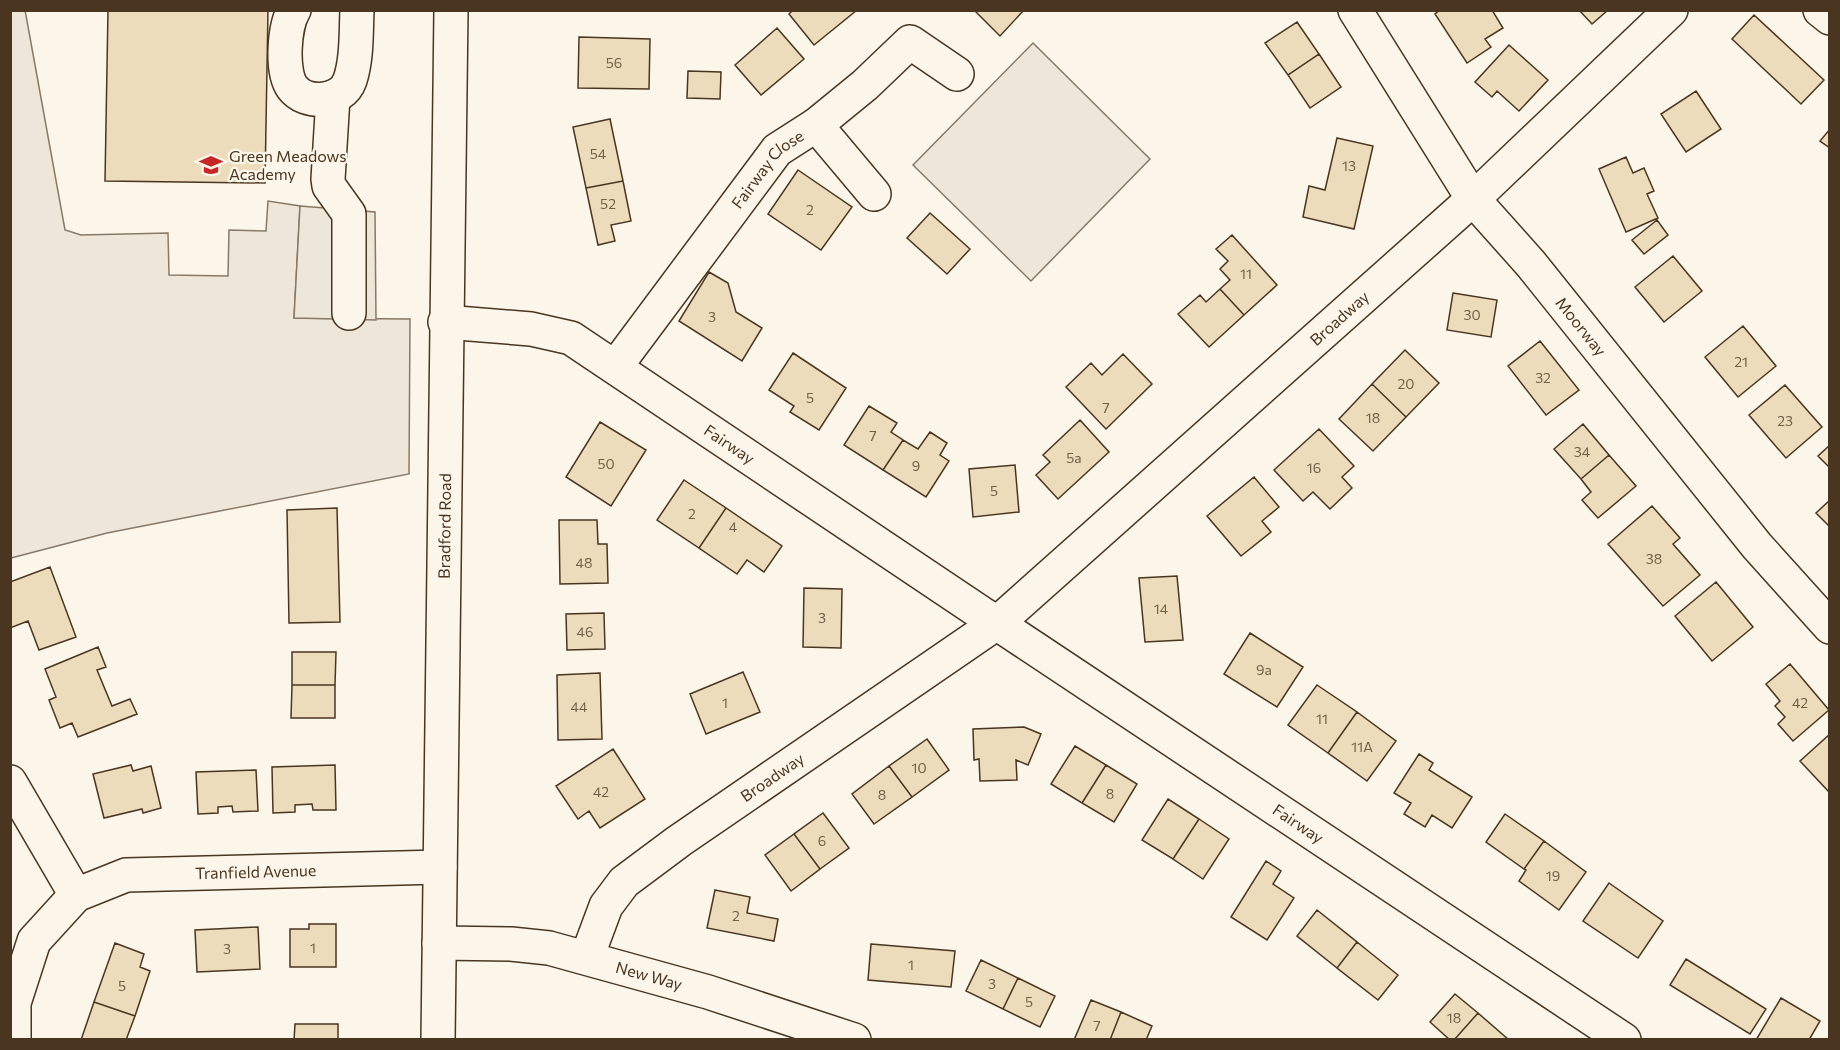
<svg xmlns="http://www.w3.org/2000/svg" width="1840" height="1050" font-family="Commissioner,sans-serif">
<style>
.green{fill:#ede6d9;stroke:#887966;stroke-width:1.5}
.parking{fill:#ede7d9;stroke:#887966;stroke-width:1.5}
.building{fill:#ecdcbc;stroke:#4a3520;stroke-width:1.5}
.lines{fill:none;stroke-linecap:round;stroke-linejoin:round}
.minor-casing{stroke:#4a3520;stroke-width:36}
.major-casing{stroke:#4a3520;stroke-width:36}
.minor{stroke:#fbf6e9;stroke-width:33}
.major{stroke:#fbf6e9;stroke-width:33}
.labels{text-anchor:middle;stroke-width:4.5;stroke-linejoin:round;paint-order:stroke}
.number-label{font-size:14px;fill:#725f47}
.poi-label{font-size:16px;fill:#4a3520;stroke:#fbf6e9;text-anchor:start}
.street-label{font-size:16px;fill:#4a3520;stroke:#fbf6e9}
</style>
<rect width="100%" height="100%" fill="#fbf6e9"/>
<path class="green" d="M 25,10 L 65,230 L 81,235 L 168,233 L 169,275 L 228,276 L 229,230 L 266,231 L 268,201 L 300,206 L 294,318 L 410,319 L 409,474 L 107,533 L 11,558 L 10,11 Z
M 1033,43 L 1150,159 L 1031,281 L 913,165 Z"/>
<path class="parking" d="M 300,206 L 375,212 L 376,320 L 294,318 Z"/>
<path class="building" d="M 108,10 L 268,10 L 265,183 L 105,181 Z
M 793,10 L 857,10 L 814,45 L 789,14 Z
M 974,10 L 1024,10 L 1000,36 Z
M 1440,10 L 1492,10 L 1503,28 L 1485,39 L 1491,47 L 1467,63 L 1435,14 Z
M 1579,10 L 1608,10 L 1592,24 Z
M 1754,15 L 1824,80 L 1801,104 L 1732,39 Z
M 1297,22 L 1319,54 L 1288,75 L 1265,43 Z
M 777,28 L 804,59 L 761,95 L 735,65 Z
M 579,37 L 650,39 L 649,89 L 578,88 Z
M 1509,45 L 1548,80 L 1519,111 L 1497,91 L 1492,97 L 1475,82 Z
M 1319,54 L 1341,87 L 1310,108 L 1288,75 Z
M 688,71 L 721,72 L 720,99 L 687,98 Z
M 1696,91 L 1721,129 L 1686,152 L 1661,114 Z
M 610,119 L 623,181 L 586,188 L 573,127 Z
M 1830,129 L 1830,148 L 1820,141 Z
M 1337,138 L 1373,146 L 1354,229 L 1303,217 L 1309,186 L 1325,190 Z
M 1626,157 L 1633,173 L 1644,168 L 1654,191 L 1647,194 L 1658,218 L 1626,232 L 1599,169 Z
M 798,170 L 852,207 L 821,250 L 768,214 Z
M 623,181 L 631,221 L 611,225 L 615,241 L 598,245 L 586,188 Z
M 930,213 L 970,249 L 947,274 L 907,238 Z
M 1657,220 L 1668,235 L 1644,254 L 1632,240 Z
M 1232,235 L 1277,285 L 1244,315 L 1220,289 L 1230,280 L 1220,269 L 1228,261 L 1216,249 Z
M 1673,256 L 1702,291 L 1664,322 L 1635,287 Z
M 709,272 L 728,283 L 736,312 L 762,328 L 742,361 L 679,321 Z
M 1220,289 L 1244,315 L 1209,347 L 1178,314 L 1200,295 L 1206,302 Z
M 1453,293 L 1497,300 L 1491,337 L 1447,330 Z
M 1743,326 L 1776,366 L 1738,397 L 1705,357 Z
M 1540,341 L 1579,390 L 1546,415 L 1508,366 Z
M 1405,350 L 1439,383 L 1406,417 L 1372,384 Z
M 793,353 L 846,388 L 819,430 L 790,412 L 794,406 L 769,390 Z
M 1123,354 L 1152,384 L 1106,429 L 1066,387 L 1091,363 L 1102,375 Z
M 1372,384 L 1406,417 L 1373,451 L 1339,419 Z
M 1785,385 L 1822,427 L 1786,458 L 1749,415 Z
M 869,406 L 897,423 L 891,432 L 903,440 L 883,470 L 844,445 Z
M 1080,420 L 1109,452 L 1058,499 L 1036,475 L 1050,462 L 1043,455 Z
M 600,422 L 646,450 L 611,506 L 566,477 Z
M 1583,424 L 1609,455 L 1581,479 L 1554,449 Z
M 1319,429 L 1354,466 L 1342,477 L 1352,488 L 1330,509 L 1313,492 L 1303,501 L 1274,470 Z
M 930,432 L 947,443 L 940,455 L 949,461 L 926,497 L 883,470 L 903,440 L 918,449 Z
M 1830,445 L 1830,468 L 1818,456 Z
M 1609,455 L 1636,486 L 1598,518 L 1582,500 L 1591,492 L 1581,479 Z
M 1015,465 L 1019,512 L 973,517 L 969,469 Z
M 1254,477 L 1279,507 L 1262,521 L 1271,532 L 1241,556 L 1207,516 Z
M 684,480 L 726,508 L 699,548 L 657,520 Z
M 1830,500 L 1830,527 L 1816,513 Z
M 1652,506 L 1680,538 L 1673,544 L 1700,575 L 1663,606 L 1608,544 Z
M 337,508 L 340,622 L 289,623 L 287,510 Z
M 726,508 L 782,546 L 764,572 L 747,560 L 737,574 L 699,548 Z
M 559,520 L 597,520 L 598,544 L 607,544 L 608,583 L 560,584 Z
M 50,567 L 76,637 L 39,650 L 28,621 L 10,628 L 10,582 Z
M 1177,576 L 1183,640 L 1145,642 L 1139,578 Z
M 1716,582 L 1753,627 L 1712,661 L 1675,616 Z
M 804,588 L 842,589 L 841,648 L 803,647 Z
M 604,613 L 605,649 L 567,650 L 566,614 Z
M 1250,633 L 1303,667 L 1277,707 L 1224,674 Z
M 98,647 L 106,667 L 97,670 L 112,706 L 130,699 L 137,714 L 78,737 L 72,723 L 60,728 L 49,700 L 56,697 L 45,669 Z
M 292,652 L 336,652 L 335,685 L 292,685 Z
M 1790,664 L 1829,710 L 1793,741 L 1778,724 L 1785,717 L 1775,706 L 1780,701 L 1766,684 Z
M 743,672 L 760,712 L 706,734 L 690,694 Z
M 600,673 L 602,739 L 558,740 L 557,675 Z
M 292,685 L 335,685 L 335,718 L 291,718 Z
M 1317,685 L 1357,712 L 1328,753 L 1288,725 Z
M 1357,712 L 1396,741 L 1367,781 L 1328,753 Z
M 1024,727 L 1041,734 L 1028,765 L 1016,760 L 1017,780 L 980,781 L 979,759 L 974,760 L 973,729 Z
M 1830,734 L 1830,793 L 1800,761 Z
M 927,739 L 949,770 L 912,797 L 889,766 Z
M 1075,746 L 1106,765 L 1082,803 L 1051,784 Z
M 613,749 L 645,799 L 600,828 L 589,811 L 578,819 L 556,786 Z
M 1419,754 L 1433,763 L 1429,770 L 1472,797 L 1452,828 L 1432,815 L 1425,827 L 1404,814 L 1411,803 L 1394,793 Z
M 131,765 L 133,771 L 151,766 L 161,808 L 143,813 L 142,809 L 104,818 L 93,774 Z
M 335,765 L 336,810 L 313,810 L 312,804 L 295,805 L 295,812 L 273,813 L 272,767 Z
M 1106,765 L 1137,784 L 1114,822 L 1082,803 Z
M 889,766 L 912,797 L 874,824 L 852,794 Z
M 256,770 L 258,811 L 233,812 L 232,806 L 218,807 L 218,813 L 198,814 L 196,772 Z
M 1168,799 L 1199,819 L 1173,859 L 1142,840 Z
M 823,813 L 849,848 L 820,869 L 794,834 Z
M 1505,814 L 1544,841 L 1524,869 L 1486,842 Z
M 1199,819 L 1229,839 L 1203,879 L 1173,859 Z
M 794,834 L 820,869 L 791,891 L 765,855 Z
M 1544,841 L 1586,872 L 1559,910 L 1519,881 L 1526,870 L 1524,869 Z
M 1266,861 L 1281,871 L 1273,884 L 1294,898 L 1267,940 L 1231,917 Z
M 1609,883 L 1663,921 L 1638,958 L 1583,921 Z
M 715,890 L 750,897 L 747,913 L 778,919 L 774,941 L 707,928 Z
M 1317,910 L 1357,942 L 1337,968 L 1297,936 Z
M 309,924 L 336,924 L 336,967 L 290,967 L 290,929 L 309,929 Z
M 258,927 L 260,969 L 197,972 L 195,930 Z
M 1357,942 L 1398,975 L 1378,1000 L 1337,968 Z
M 115,943 L 144,954 L 140,967 L 150,971 L 135,1016 L 94,1002 Z
M 871,944 L 955,951 L 951,987 L 868,980 Z
M 1686,959 L 1766,1009 L 1750,1034 L 1670,985 Z
M 981,960 L 1018,978 L 1003,1009 L 966,991 Z
M 1018,978 L 1055,996 L 1040,1027 L 1003,1009 Z
M 1455,994 L 1478,1013 L 1454,1040 L 1450,1040 L 1430,1022 Z
M 1781,998 L 1820,1021 L 1809,1040 L 1756,1040 Z
M 1091,1000 L 1121,1012 L 1110,1040 L 1074,1040 Z
M 94,1002 L 135,1016 L 126,1040 L 81,1040 Z
M 1121,1012 L 1152,1026 L 1146,1040 L 1110,1040 Z
M 1478,1013 L 1509,1040 L 1454,1040 Z
M 295,1024 L 338,1024 L 338,1040 L 294,1040 Z"/>
<g class="lines">
<g class="minor-casing">
<g id="minor">
<path d="M 294,10 C 284,26 281,71 292,87 C 306,106 342,103 350,80 C 357,59 356,33 357,10"/>
<path id="s1" d="M 1355,10 L 1473,199 L 1531,264 L 1757,546 L 1830,627"/>
<path d="M 1820,10 L 1830,18"/>
<path d="M 333,97 L 328,179 L 329,186 L 349,214 L 349,313"/>
<path d="M 816,125 L 874,194"/>
<path id="s2" d="M 445,322 L 531,329 L 571,338 L 993,621"/>
<path id="s3" d="M 616,366 L 777,150 L 816,125 L 865,85 L 910,42 L 957,74"/>
<path id="s4" d="M 1001,626 L 1624,1040"/>
<path d="M 10,782 L 76,895"/>
<path id="s5" d="M 439,943 L 511,944 L 549,948 L 708,992 L 854,1040"/>
<path id="s6" d="M 587,957 L 606,906 L 624,882 L 679,841 L 991,627 L 995,619 L 1003,618 L 1473,199 L 1671,10"/>
<path id="s7" d="M 14,1040 L 14,1003 L 34,941 L 76,895 L 126,875 L 440,867"/>
</g>
</g>
<g class="major-casing">
<g id="major">
<path id="s8" d="M 438,1040 L 451,10"/>
</g>
</g>
<use href="#minor" class="minor"/>
<use href="#major" class="major"/>
</g>
<defs>
<g id="school-bare" transform="scale(1.8)"><path d="M0-5L7-2L0 1L-7-2ZM-4 1L0 2.5L4 1V4Q0 6-4 4Z" fill="#c62828" stroke="#fbf6e9" stroke-width="2.5" paint-order="stroke"/></g>
</defs>
<g fill-rule="evenodd">
<use href="#school-bare" x="211" y="165"/>
</g>
<g class="labels">
<g class="number-label">
<text x="614" y="68">56</text>
<text x="598" y="159">54</text>
<text x="1349" y="171">13</text>
<text x="608" y="209">52</text>
<text x="810" y="215">2</text>
<text x="1246" y="279">11</text>
<text x="1472" y="320">30</text>
<text x="712" y="322">3</text>
<text x="1741" y="367">21</text>
<text x="1543" y="383">32</text>
<text x="1406" y="389">20</text>
<text x="810" y="403">5</text>
<text x="1106" y="413">7</text>
<text x="1373" y="423">18</text>
<text x="1785" y="426">23</text>
<text x="873" y="441">7</text>
<text x="1582" y="457">34</text>
<text x="1074" y="463">5a</text>
<text x="606" y="469">50</text>
<text x="916" y="471">9</text>
<text x="1314" y="473">16</text>
<text x="994" y="496">5</text>
<text x="692" y="519">2</text>
<text x="733" y="532">4</text>
<text x="1654" y="564">38</text>
<text x="584" y="568">48</text>
<text x="1161" y="614">14</text>
<text x="822" y="623">3</text>
<text x="585" y="637">46</text>
<text x="1264" y="675">9a</text>
<text x="725" y="708">1</text>
<text x="1800" y="708">42</text>
<text x="579" y="712">44</text>
<text x="1322" y="724">11</text>
<text x="1362" y="752">11A</text>
<text x="919" y="773">10</text>
<text x="601" y="797">42</text>
<text x="1110" y="799">8</text>
<text x="882" y="800">8</text>
<text x="822" y="846">6</text>
<text x="1553" y="881">19</text>
<text x="736" y="921">2</text>
<text x="313" y="953">1</text>
<text x="227" y="954">3</text>
<text x="911" y="970">1</text>
<text x="992" y="989">3</text>
<text x="122" y="991">5</text>
<text x="1029" y="1007">5</text>
<text x="1454" y="1023">18</text>
<text x="1097" y="1031">7</text>
</g>
<g class="poi-label">
<text x="229" y="162">Green Meadows<tspan x="229" dy="18">Academy</tspan></text>
</g>
<g class="street-label">
<text dy="6" stroke="none"><textPath href="#s3" startOffset="249">Fairway Close</textPath></text>
<text dy="6" stroke="none"><textPath href="#s6" startOffset="999">Broadway</textPath></text>
<text dy="6" stroke="none"><textPath href="#s1" startOffset="390">Moorway</textPath></text>
<text dy="6" stroke="none"><textPath href="#s2" startOffset="318">Fairway</textPath></text>
<text dy="6" stroke="none"><textPath href="#s8" startOffset="514">Bradford Road</textPath></text>
<text dy="6" stroke="none"><textPath href="#s6" startOffset="266">Broadway</textPath></text>
<text dy="6" stroke="none"><textPath href="#s4" startOffset="357">Fairway</textPath></text>
<text dy="6" stroke="none"><textPath href="#s7" startOffset="348">Tranfield Avenue</textPath></text>
<text dy="6" stroke="none"><textPath href="#s5" startOffset="214">New Way</textPath></text>
</g>
</g>
<rect width="1840" height="1050" fill="none" stroke="#4a3520" stroke-width="24"/>
</svg>
